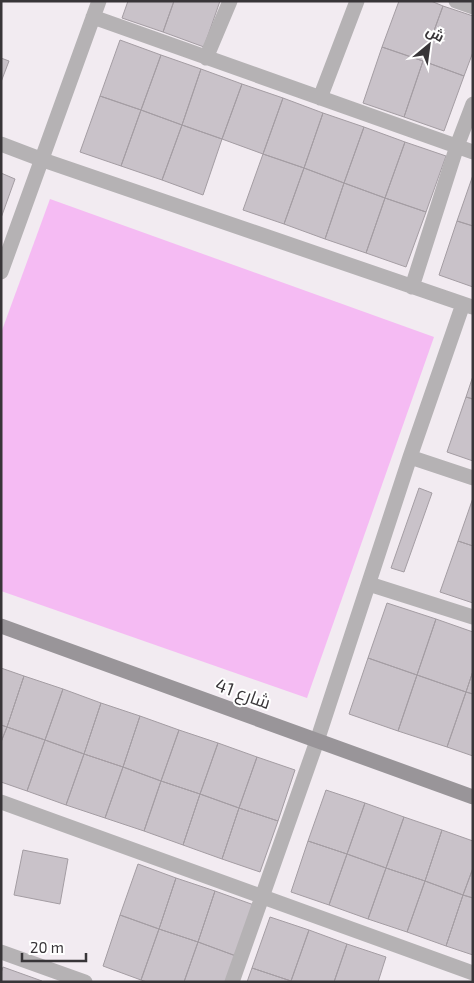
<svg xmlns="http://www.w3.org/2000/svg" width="474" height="983" font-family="'Exo 2',Cairo,sans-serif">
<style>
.green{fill:#f5bbf3}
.building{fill:#c9c2c9;stroke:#a49da3}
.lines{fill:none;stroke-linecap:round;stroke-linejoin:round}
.street{stroke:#b5b2b4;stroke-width:15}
.secondary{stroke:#999599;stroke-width:15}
.labels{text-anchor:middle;stroke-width:4;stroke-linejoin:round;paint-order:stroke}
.street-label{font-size:18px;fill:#383538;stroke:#fff}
</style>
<rect width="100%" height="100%" fill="#f2ebf1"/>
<path class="green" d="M 50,199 L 434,337 L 307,698 L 1,591 L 1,333 Z"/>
<path class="building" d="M 128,1 L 174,1 L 163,32 L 122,18 Z
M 174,1 L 220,1 L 204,47 L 163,32 Z
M 399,1 L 431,1 L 443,6 L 423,61 L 382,47 Z
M 443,6 L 473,16 L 473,52 L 464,76 L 423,61 Z
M 120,40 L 161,55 L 141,110 L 100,96 Z
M 382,47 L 423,61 L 404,117 L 363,103 Z
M 161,55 L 201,69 L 182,125 L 141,110 Z
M 1,58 L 9,61 L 1,82 Z
M 423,61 L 464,76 L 444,131 L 404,117 Z
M 201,69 L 242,84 L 222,139 L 182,125 Z
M 242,84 L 283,98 L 263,154 L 222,139 Z
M 100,96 L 141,110 L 121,166 L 80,152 Z
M 283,98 L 323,113 L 304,168 L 263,154 Z
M 141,110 L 182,125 L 162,180 L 121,166 Z
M 323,113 L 364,127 L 344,183 L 304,168 Z
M 182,125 L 222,139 L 203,195 L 162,180 Z
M 364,127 L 405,142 L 385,198 L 344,183 Z
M 405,142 L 446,156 L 426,212 L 385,198 Z
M 263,154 L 304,168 L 284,224 L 243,210 Z
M 304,168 L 344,183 L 325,239 L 284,224 Z
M 1,173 L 15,179 L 1,218 Z
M 473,175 L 473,226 L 457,221 Z
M 344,183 L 385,198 L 366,253 L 325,239 Z
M 385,198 L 426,212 L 406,267 L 366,253 Z
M 457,221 L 473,226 L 473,287 L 439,275 Z
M 473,376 L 473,399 L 466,397 Z
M 466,397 L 473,399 L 473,461 L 447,452 Z
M 419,488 L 432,493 L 404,572 L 391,568 Z
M 473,498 L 473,546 L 458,541 Z
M 458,541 L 473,546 L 473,603 L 440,592 Z
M 387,603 L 436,619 L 417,675 L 368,658 Z
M 436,619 L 473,632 L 473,671 L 466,692 L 417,675 Z
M 368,658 L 417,675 L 398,731 L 349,714 Z
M 1,668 L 24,676 L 7,727 L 1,725 Z
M 473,671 L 473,694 L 466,692 Z
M 417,675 L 466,692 L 447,747 L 398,731 Z
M 24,676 L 63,689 L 45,740 L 7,727 Z
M 63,689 L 101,703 L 84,754 L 45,740 Z
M 466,692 L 473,694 L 473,756 L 447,747 Z
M 101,703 L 140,716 L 123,767 L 84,754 Z
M 140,716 L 179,730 L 161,781 L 123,767 Z
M 1,725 L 7,727 L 1,742 Z
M 7,727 L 45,740 L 27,791 L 1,782 L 1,742 Z
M 179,730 L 218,743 L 200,794 L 161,781 Z
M 45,740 L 84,754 L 66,805 L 27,791 Z
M 218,743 L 257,757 L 239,808 L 200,794 Z
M 84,754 L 123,767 L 105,818 L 66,805 Z
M 257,757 L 295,770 L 278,821 L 239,808 Z
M 123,767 L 161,781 L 144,831 L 105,818 Z
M 161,781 L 200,794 L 183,845 L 144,831 Z
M 326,790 L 365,803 L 347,854 L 308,841 Z
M 200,794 L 239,808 L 222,859 L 183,845 Z
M 365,803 L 404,817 L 386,868 L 347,854 Z
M 239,808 L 278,821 L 260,872 L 222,859 Z
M 404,817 L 442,830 L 425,881 L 386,868 Z
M 442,830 L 473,841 L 473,868 L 463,895 L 425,881 Z
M 308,841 L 347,854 L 329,905 L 291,892 Z
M 23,850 L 68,859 L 60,904 L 14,895 Z
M 347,854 L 386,868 L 368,919 L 329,905 Z
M 138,864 L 176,878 L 159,929 L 120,915 Z
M 386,868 L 425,881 L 407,932 L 368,919 Z
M 473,868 L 473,898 L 463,895 Z
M 176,878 L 215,891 L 198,942 L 159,929 Z
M 425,881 L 463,895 L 446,946 L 407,932 Z
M 215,891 L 254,905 L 236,956 L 198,942 Z
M 463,895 L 473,898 L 473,955 L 446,946 Z
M 120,915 L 159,929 L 141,980 L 103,966 Z
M 270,917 L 309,930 L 291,981 L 252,968 Z
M 159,929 L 198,942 L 184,982 L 147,982 L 141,980 Z
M 309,930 L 347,944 L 334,982 L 291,981 Z
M 198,942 L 236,956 L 227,982 L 184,982 Z
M 347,944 L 386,957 L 378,982 L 334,982 Z
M 3,967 L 42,981 L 42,982 L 1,982 L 1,973 Z
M 252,968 L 291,981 L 291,982 L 247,982 Z"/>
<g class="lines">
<path class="street" d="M 456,1 L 473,7
M 93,17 L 473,152
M 206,58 L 230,1
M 320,98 L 357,1
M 1,144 L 43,160 L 472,307
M 1,272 L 99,1
M 412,287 L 457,146 L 473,104
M 410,457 L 473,478
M 369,584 L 473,617
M 1,802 L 473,973
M 1,952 L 85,982
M 232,982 L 317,741 L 410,457 L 463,304"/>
<path class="secondary" d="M 1,626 C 159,682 315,741 473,797"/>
</g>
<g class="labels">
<g class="street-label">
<text transform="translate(243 694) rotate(20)" y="6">شارع 41</text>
</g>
</g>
<rect width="474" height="983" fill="none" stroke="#383538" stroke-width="5"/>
<g transform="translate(429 45) rotate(29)" stroke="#ffffff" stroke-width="4" paint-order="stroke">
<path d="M0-4L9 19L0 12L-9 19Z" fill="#383538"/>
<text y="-8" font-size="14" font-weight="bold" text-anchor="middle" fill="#383538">ش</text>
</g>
<path d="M22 953v8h64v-8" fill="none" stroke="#383538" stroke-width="2.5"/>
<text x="30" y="953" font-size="15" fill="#383538" stroke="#ffffff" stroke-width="4" paint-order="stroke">20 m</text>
</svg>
